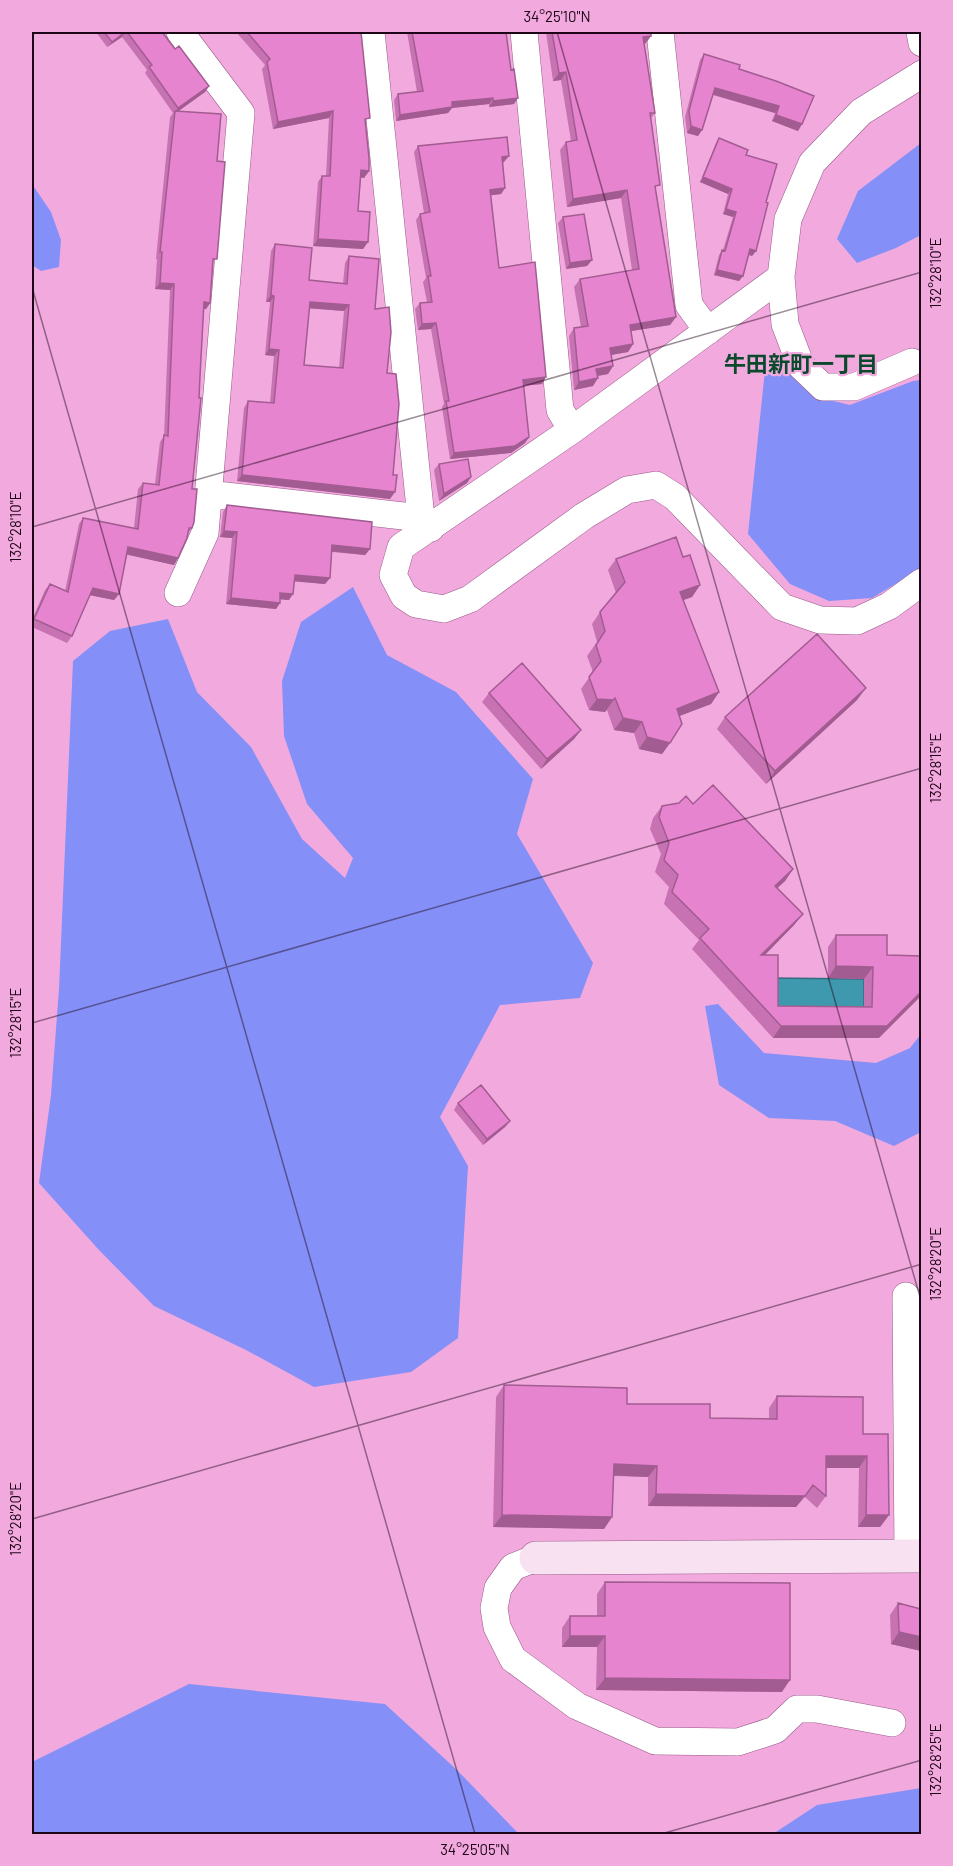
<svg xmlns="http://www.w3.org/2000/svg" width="953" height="1866" font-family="Barlow,'Noto Sans JP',sans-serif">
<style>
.green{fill:#8490f7}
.water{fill:#3e98ae;stroke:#346c81;stroke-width:1.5}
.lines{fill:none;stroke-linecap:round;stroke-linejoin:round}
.street-casing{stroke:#985788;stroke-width:28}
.secondary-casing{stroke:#985788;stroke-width:34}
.street{stroke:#fff;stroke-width:27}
.secondary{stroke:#f8e2f2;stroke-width:33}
.wall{fill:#c772b2;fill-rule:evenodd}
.shaded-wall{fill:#a25c91}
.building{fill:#e784cf;stroke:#a25c91;stroke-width:1.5;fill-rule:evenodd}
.ticks{fill:none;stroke:#1d0518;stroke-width:1.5;stroke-opacity:0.45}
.labels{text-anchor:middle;stroke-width:4.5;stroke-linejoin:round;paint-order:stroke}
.neighbourhood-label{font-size:22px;font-weight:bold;fill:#0a492b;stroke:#f2aade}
.neatline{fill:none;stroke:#1d0518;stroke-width:2}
.ticks-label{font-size:15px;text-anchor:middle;fill:#1d0518}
</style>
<rect width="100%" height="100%" fill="#f2aade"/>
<path class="green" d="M 921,143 L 921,235 L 896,248 L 857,263 L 837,239 L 858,191 Z
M 32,184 L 51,212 L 61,240 L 59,267 L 41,271 L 32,265 Z
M 766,360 L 790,366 L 817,397 L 850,405 L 913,381 L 921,380 L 921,569 L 872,598 L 829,601 L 790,584 L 748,534 Z
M 353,587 L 387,655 L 456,692 L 533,779 L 517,834 L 593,963 L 580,998 L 500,1005 L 440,1117 L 468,1166 L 458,1338 L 411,1372 L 314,1387 L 246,1350 L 154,1306 L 98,1249 L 39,1183 L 51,1095 L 59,989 L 73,661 L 110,631 L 168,619 L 197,692 L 251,747 L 302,839 L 345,878 L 353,858 L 307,804 L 284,736 L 282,681 L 301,622 Z
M 718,1004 L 764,1053 L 876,1063 L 910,1048 L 921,1034 L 921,1132 L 894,1146 L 835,1121 L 769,1118 L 719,1085 L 705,1006 Z
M 189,1684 L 385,1704 L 457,1770 L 519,1834 L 32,1834 L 32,1762 Z
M 921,1788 L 921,1834 L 773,1834 L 817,1805 Z"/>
<path class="water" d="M 769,978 L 864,979 L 864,1019 L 769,1018 Z"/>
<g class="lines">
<g class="street-casing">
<path id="street" d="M 371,32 L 421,518 L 431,528
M 524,32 L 560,410 L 572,430
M 660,32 L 689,305 L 708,331
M 920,32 L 922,43
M 781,277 L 572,430 L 401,547 L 393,575 L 404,596 L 416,604 L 444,609 L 470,599 L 584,516 L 627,490 L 656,485 L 675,497 L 782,607 L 820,620 L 857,621 L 889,606 L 922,582
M 912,362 L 854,387 L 823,387 L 801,366 L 785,324 L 781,277 L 788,219 L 812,163 L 861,112 L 922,74
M 208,494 L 421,518
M 178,593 L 205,533 L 241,113 L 180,32
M 906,1296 L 908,1556
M 536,1558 L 513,1567 L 498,1588 L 494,1608 L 497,1627 L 513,1659 L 577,1706 L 655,1741 L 738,1742 L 775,1730 L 797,1709 L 817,1709 L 892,1723"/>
</g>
<g class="secondary-casing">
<path id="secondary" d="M 536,1558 L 922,1556"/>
</g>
<use href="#street" class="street"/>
<use href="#secondary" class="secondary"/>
</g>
<path class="wall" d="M 96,32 L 162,32 L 175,49 L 209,86 L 205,92 L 179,111 L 217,161 L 213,265 L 210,303 L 206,309 L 203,309 L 192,489 L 192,528 L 188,533 L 178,558 L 174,565 L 127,554 L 119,594 L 114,600 L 90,595 L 72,636 L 67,643 L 32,627 L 32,620 L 45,590 L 50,584 L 65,591 L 79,524 L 83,518 L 134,528 L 138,489 L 143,483 L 155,484 L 160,442 L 164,436 L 170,290 L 155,289 L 157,259 L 156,259 L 170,117 L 173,113 L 145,73 L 147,70 L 122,37 L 107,47 Z
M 236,32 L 361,32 L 365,124 L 369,171 L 364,178 L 361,177 L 358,211 L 368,242 L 363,249 L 313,246 L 318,182 L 322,176 L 326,176 L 329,118 L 273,129 L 262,69 L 265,65 Z
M 407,32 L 506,32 L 514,104 L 489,107 L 489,104 L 452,108 L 448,113 L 396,121 L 394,100 L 398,94 L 417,92 Z
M 546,32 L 651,32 L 651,36 L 645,44 L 644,44 L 655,113 L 651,118 L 656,191 L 676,317 L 670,325 L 631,331 L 633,344 L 628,352 L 611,355 L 613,366 L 608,374 L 598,376 L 593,386 L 574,390 L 569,336 L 574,328 L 581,327 L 574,287 L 580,279 L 632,270 L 621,198 L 567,207 L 560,150 L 566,142 L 571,141 L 561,80 L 553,81 Z
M 704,54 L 739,69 L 802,124 L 798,131 L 772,121 L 775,113 L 713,95 L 702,130 L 698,136 L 687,133 L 685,117 L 700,60 Z
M 719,138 L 746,155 L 766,202 L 756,251 L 752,256 L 749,255 L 743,276 L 739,281 L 714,275 L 719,255 L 723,250 L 733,217 L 723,214 L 728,194 L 700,182 L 716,143 Z
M 418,146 L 504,162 L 503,163 L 505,188 L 501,194 L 491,195 L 499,268 L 542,384 L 523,386 L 529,437 L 525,443 L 511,453 L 450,459 L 442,407 L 444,404 L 431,329 L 418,330 L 415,309 L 420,303 L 427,302 L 423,282 L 426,278 L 416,220 L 420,214 L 424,213 L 414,152 Z
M 563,217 L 592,260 L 587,266 L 566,269 L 558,223 Z
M 275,244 L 309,280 L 343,283 L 345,263 L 349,256 L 375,309 L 387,373 L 390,499 L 237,481 L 244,408 L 248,401 L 270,403 L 274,356 L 265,355 L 270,302 L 266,302 L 271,251 ZM 309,308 L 344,311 L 339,368 L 304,365 Z
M 439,464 L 471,477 L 467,483 L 439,501 L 434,470 Z
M 227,505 L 370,549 L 365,555 L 332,552 L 330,578 L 325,584 L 294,581 L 289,600 L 280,599 L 280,603 L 276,609 L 226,604 L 232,538 L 220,537 L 223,512 Z
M 683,557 L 700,585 L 692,597 L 683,600 L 719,692 L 711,704 L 679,716 L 670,743 L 662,754 L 639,749 L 634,733 L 614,730 L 607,710 L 605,712 L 589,710 L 581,689 L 593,672 L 587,656 L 597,642 L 592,624 L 600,612 L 616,593 L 608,570 L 616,559 Z
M 489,693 L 581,730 L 574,739 L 541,769 L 482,702 Z
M 857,700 L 766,784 L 717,729 L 725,717 Z
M 693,804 L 793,869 L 785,881 L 777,888 L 803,914 L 794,925 L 765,955 L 778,1006 L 864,1007 L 864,979 L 828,978 L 828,947 L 836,935 L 887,935 L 879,1038 L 773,1038 L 692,949 L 699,940 L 664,904 L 669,887 L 655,872 L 661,854 L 650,829 L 653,818 L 662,806 Z
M 458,1103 L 510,1121 L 505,1127 L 483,1145 L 454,1110 Z
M 504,1385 L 627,1404 L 710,1418 L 769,1419 L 769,1408 L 777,1396 L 863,1434 L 889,1515 L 880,1527 L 858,1527 L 859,1468 L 826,1468 L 826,1496 L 817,1508 L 805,1497 L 796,1507 L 648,1506 L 648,1477 L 613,1476 L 612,1517 L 604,1529 L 493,1527 L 496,1397 Z
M 605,1582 L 782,1692 L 596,1690 L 597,1647 L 562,1647 L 562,1628 L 570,1616 L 597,1616 L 597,1594 Z
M 898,1603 L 921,1609 L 921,1651 L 891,1644 L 890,1615 Z"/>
<path class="shaded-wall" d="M 126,32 L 122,37 L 107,47 L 112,42 Z
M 651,36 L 645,44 L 637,45 L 643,37 Z
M 566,72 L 561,80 L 553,81 L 559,73 Z
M 209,86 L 205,92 L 174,114 L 178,108 Z
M 715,88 L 779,106 L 775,113 L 711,94 Z
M 493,98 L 489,104 L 452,108 L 448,113 L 396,121 L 400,115 L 452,102 Z
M 518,98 L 514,104 L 489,107 L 493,101 Z
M 333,111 L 329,118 L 273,129 L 278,122 Z
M 776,115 L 802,124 L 798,131 L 772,121 Z
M 691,126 L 702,130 L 698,136 L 687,133 Z
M 509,156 L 504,162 L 498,163 L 502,157 Z
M 361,170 L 369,171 L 364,178 L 356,177 Z
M 703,177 L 732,189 L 728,194 L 700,182 Z
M 505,188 L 501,194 L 486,196 L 490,190 Z
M 627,190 L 621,198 L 567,207 L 573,199 Z
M 726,209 L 736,212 L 733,217 L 723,214 Z
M 318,239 L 368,242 L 363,249 L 313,246 Z
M 750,249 L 756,251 L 752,256 L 747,254 Z
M 592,260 L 587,266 L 566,269 L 570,263 Z
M 717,270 L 743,276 L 739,281 L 714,275 Z
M 160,283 L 174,284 L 170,290 L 155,289 Z
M 271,295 L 274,296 L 270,302 L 266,302 Z
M 204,302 L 210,303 L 206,309 L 199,309 Z
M 310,302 L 349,305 L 344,311 L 305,308 Z
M 676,317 L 670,325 L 625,332 L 630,325 Z
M 436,323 L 431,329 L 418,330 L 422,324 Z
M 633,344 L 628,352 L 605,356 L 610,348 Z
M 269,349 L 279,350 L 274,356 L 265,355 Z
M 613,366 L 608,374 L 591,377 L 596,369 Z
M 546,377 L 542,384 L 518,386 L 523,380 Z
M 598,378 L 593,386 L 574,390 L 579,382 Z
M 529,437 L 525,443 L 511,453 L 450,459 L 454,453 Z
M 242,475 L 395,492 L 390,499 L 237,481 Z
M 471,477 L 467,483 L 439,501 L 444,494 Z
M 224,531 L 237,532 L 232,538 L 220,537 Z
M 332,545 L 370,549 L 365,555 L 328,551 Z
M 128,547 L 178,558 L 174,565 L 124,554 Z
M 295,575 L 330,578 L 325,584 L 290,581 Z
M 700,585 L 692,597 L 672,604 L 680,592 Z
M 93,588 L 119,594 L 114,600 L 89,595 Z
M 280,593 L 293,594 L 289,600 L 276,599 Z
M 231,598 L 280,603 L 276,609 L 226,604 Z
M 866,688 L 857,700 L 766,784 L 775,771 Z
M 719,692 L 711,704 L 669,720 L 677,709 Z
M 615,698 L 605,712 L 589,710 L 597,699 Z
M 623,718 L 642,722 L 634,733 L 614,730 Z
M 581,730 L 574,739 L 541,769 L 547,759 Z
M 647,737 L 670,743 L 662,754 L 639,749 Z
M 793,869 L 785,881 L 767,898 L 775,886 Z
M 803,914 L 794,925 L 753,967 L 761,955 Z
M 836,966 L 873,967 L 864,979 L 828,978 Z
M 921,992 L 921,996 L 879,1038 L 773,1038 L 781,1026 L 887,1026 Z
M 510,1121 L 505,1127 L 483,1145 L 487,1139 Z
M 826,1456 L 867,1456 L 859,1468 L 817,1468 Z
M 614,1464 L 657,1466 L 648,1477 L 605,1475 Z
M 813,1485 L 796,1507 L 648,1506 L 656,1494 Z
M 502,1515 L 612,1517 L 604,1529 L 493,1527 Z
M 866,1515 L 889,1515 L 880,1527 L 858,1527 Z
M 899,1632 L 921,1637 L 921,1651 L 891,1644 Z
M 570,1636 L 605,1636 L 597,1647 L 562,1647 Z
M 605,1678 L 790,1680 L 782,1692 L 596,1690 Z"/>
<path class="building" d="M 104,32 L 125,32 L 112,42 Z
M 127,32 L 162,32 L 175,49 L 179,46 L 209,86 L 178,108 L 149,67 L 152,65 Z
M 247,32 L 361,32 L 370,118 L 365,119 L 369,158 L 369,171 L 361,170 L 358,211 L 370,212 L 368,242 L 318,239 L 322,176 L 330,176 L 333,111 L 278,122 L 267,62 L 270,59 Z
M 412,32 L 506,32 L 511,70 L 514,69 L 518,98 L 493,101 L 493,98 L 452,102 L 452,107 L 400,115 L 398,94 L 423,91 Z
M 552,32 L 651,32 L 651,36 L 643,37 L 655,113 L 650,113 L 660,185 L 655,186 L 676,317 L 630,325 L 633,344 L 610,348 L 613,366 L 596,369 L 598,378 L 579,382 L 574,328 L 588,326 L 580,279 L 639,269 L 627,190 L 573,199 L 566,142 L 577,140 L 566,72 L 559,73 Z
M 704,54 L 740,65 L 739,69 L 776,81 L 814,96 L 802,124 L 776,115 L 779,106 L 715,88 L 702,130 L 691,126 L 689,111 Z
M 175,111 L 221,114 L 217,161 L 225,162 L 217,259 L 213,259 L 210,303 L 204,302 L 200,376 L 199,398 L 201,398 L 192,489 L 197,489 L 194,522 L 192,528 L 189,528 L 187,538 L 178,558 L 128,547 L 119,594 L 93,588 L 72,636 L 34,619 L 50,584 L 68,592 L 83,518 L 138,529 L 143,483 L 159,485 L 164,435 L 168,436 L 174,284 L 160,283 L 162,252 L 160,252 Z
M 507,137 L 509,156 L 502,157 L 505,188 L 490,190 L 499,268 L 535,262 L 546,377 L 523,380 L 529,437 L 515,446 L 454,453 L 446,401 L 449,401 L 436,323 L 422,324 L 420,303 L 432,302 L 428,276 L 431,276 L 420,214 L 430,212 L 418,146 Z
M 719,138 L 748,150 L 746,155 L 777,164 L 766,202 L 768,203 L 756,251 L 750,249 L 743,276 L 717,270 L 722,250 L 725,251 L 736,212 L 726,209 L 732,189 L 703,177 Z
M 584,214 L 592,260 L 570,263 L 563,217 Z
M 275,244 L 312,248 L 309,280 L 347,284 L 349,256 L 379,259 L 375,309 L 389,307 L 391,332 L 387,373 L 396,374 L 399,404 L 393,475 L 397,475 L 395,492 L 242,475 L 248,401 L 274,403 L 279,350 L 269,349 L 274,296 L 271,295 ZM 310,302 L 349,305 L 343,368 L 304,365 Z
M 468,459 L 471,477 L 444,494 L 439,464 Z
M 227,505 L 372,522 L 370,549 L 332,545 L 330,578 L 295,575 L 293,594 L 280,593 L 280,603 L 231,598 L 237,532 L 224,531 Z
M 676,537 L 683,557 L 690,555 L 700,585 L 680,592 L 719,692 L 677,709 L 682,724 L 670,743 L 647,737 L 642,722 L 623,718 L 615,698 L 613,700 L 597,699 L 589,677 L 601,661 L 596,645 L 605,631 L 600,612 L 625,582 L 616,559 Z
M 817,634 L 866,688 L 775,771 L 725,717 Z
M 522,663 L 581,730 L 547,759 L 489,693 Z
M 713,785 L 793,869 L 775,886 L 803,914 L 761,955 L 778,955 L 778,1006 L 872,1007 L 873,967 L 836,966 L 836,935 L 887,935 L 887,955 L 921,956 L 921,992 L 887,1026 L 781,1026 L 700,938 L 709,929 L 672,892 L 678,875 L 664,860 L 669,843 L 659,817 L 662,806 L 679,803 L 686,796 L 693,804 Z
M 481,1085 L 510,1121 L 487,1139 L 458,1103 Z
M 504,1385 L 627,1388 L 627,1404 L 710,1404 L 710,1418 L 777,1419 L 777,1396 L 863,1397 L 863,1434 L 888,1434 L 889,1515 L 866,1515 L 867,1456 L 826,1456 L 826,1496 L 813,1485 L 805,1496 L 656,1494 L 657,1466 L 614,1464 L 612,1517 L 502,1515 Z
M 605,1582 L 790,1583 L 790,1680 L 605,1678 L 605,1636 L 570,1636 L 570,1616 L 605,1616 Z
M 898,1603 L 921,1609 L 921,1637 L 899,1632 Z"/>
<path class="ticks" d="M 557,32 L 922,1304M 32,287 L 475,1834M 32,527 L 922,272M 32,1023 L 922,768M 32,1519 L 922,1264M 661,1834 L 922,1760"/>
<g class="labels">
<g class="neighbourhood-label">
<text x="801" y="372">牛田新町一丁目</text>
</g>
</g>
<rect width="953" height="1866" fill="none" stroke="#f2aade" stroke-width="66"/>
<rect x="33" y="33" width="887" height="1800" class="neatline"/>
<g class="ticks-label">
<text x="557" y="22">34°25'10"N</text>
<text transform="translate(936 273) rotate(-90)" y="5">132°28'10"E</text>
<text transform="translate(16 527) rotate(-90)" y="5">132°28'10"E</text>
<text transform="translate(936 768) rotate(-90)" y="5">132°28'15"E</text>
<text transform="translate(16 1023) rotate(-90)" y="5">132°28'15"E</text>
<text transform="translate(936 1264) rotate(-90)" y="5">132°28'20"E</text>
<text transform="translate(16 1519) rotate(-90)" y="5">132°28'20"E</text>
<text transform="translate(936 1760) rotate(-90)" y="5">132°28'25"E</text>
<text x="475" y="1855">34°25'05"N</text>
</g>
</svg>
